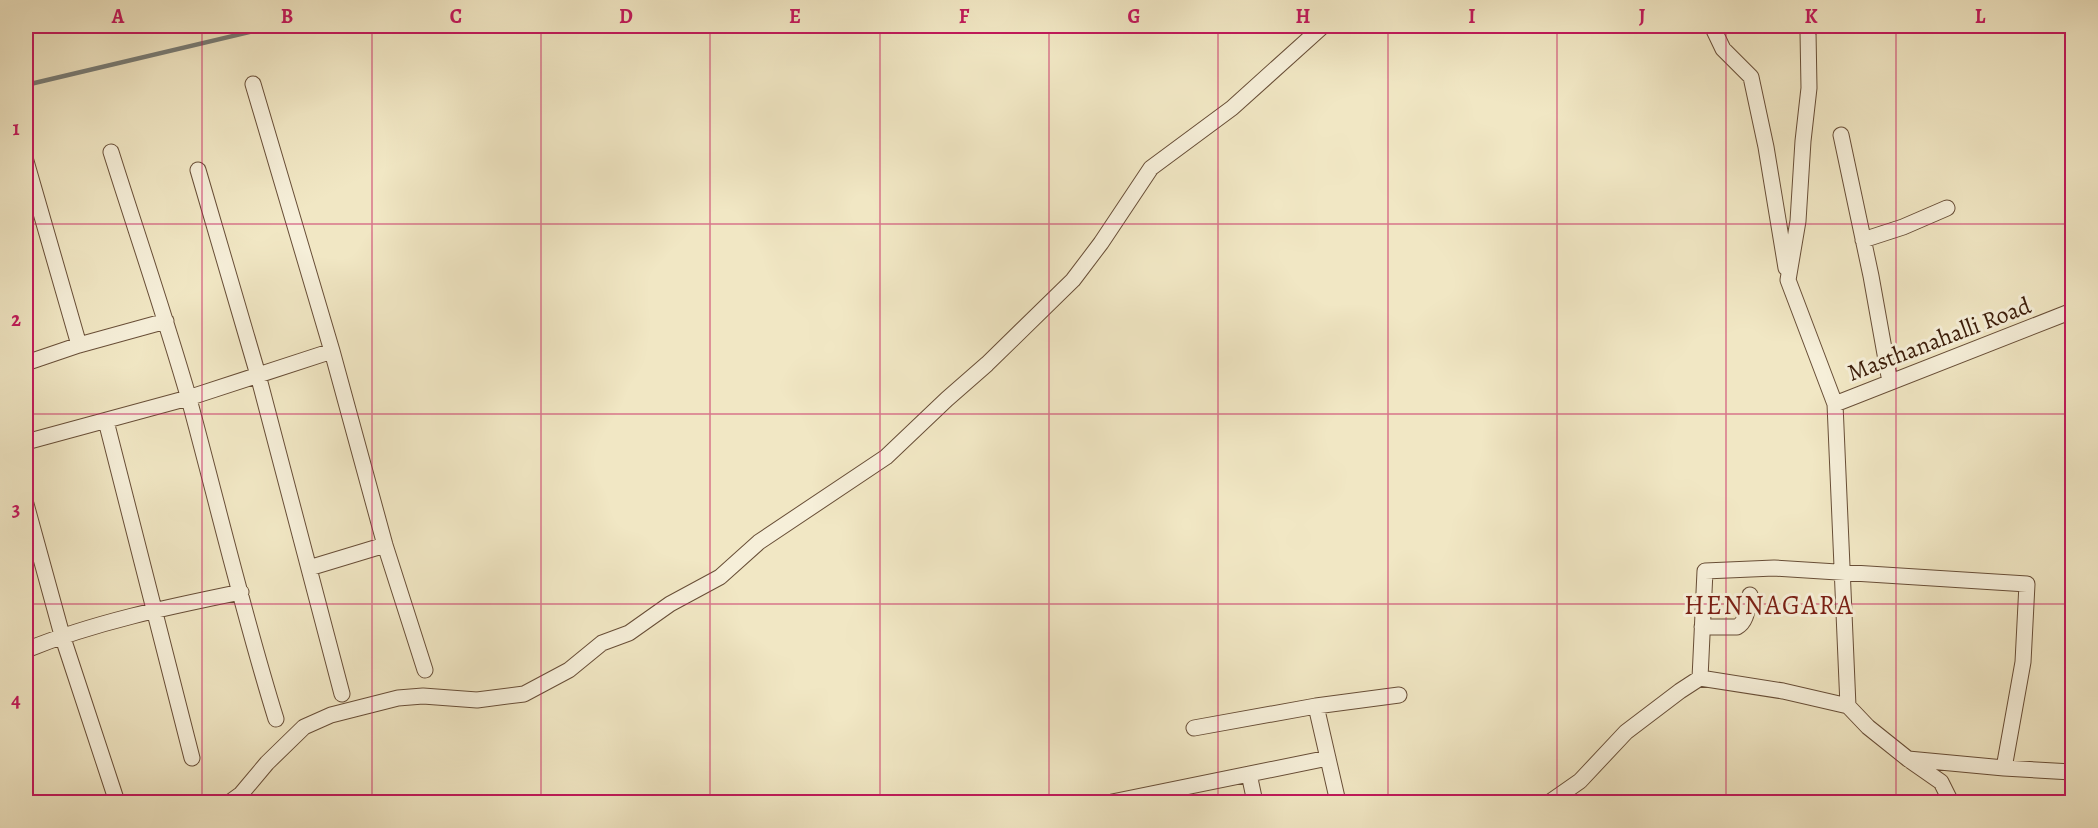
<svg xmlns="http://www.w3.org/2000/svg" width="2098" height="828" font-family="Alegreya,serif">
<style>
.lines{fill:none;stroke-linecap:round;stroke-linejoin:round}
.stream{stroke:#787c76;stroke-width:4.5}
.minor-casing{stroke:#684e37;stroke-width:17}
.minor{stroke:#f6efd9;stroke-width:15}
.grid{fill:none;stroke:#c2185b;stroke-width:1.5;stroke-opacity:0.55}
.labels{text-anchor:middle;stroke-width:6;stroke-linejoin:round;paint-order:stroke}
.street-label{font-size:24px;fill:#3a1b08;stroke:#f6efd9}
.quarter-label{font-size:27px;letter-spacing:1.5px;fill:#7a1f14;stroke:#f6efd9}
.neatline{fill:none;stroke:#c2185b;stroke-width:2}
.grid-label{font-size:20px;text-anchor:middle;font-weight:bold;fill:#c2185b}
</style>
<rect width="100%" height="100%" fill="#f1e7c4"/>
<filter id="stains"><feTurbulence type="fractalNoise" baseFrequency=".00333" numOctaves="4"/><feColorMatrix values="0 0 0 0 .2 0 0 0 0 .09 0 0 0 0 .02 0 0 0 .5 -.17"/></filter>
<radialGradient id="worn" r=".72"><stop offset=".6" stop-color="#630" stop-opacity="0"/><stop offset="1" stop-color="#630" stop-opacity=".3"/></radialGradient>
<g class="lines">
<path class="stream" d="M 26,85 L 275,26"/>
<g class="minor-casing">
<path id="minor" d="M 1712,26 L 1723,49 L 1751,77 L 1766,147 L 1786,268
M 1812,26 L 1808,32 L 1809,88 L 1803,141 L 1798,221 L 1788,280 L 1835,404
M 253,84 L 332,351 L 385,545 L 425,670
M 1841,135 L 1871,276 L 1890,382
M 111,152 C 137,234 165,316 189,399 C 218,506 243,613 276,719
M 26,161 L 79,345
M 198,170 L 258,375 L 342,694
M 1863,240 L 1903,227 L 1947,208
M 26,363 L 79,345 L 166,321
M 106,421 L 192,758
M 26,442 L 188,398 L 332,351
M 26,504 L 62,635 L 117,802
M 309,568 L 385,545
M 1702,627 L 1737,627 C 1748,621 1747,606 1750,595
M 26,650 C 95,622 168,607 241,592
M 1700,678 L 1705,571 L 1774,568 L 2027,584 L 2023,662 L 2004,768 L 1908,759
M 1316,706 L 1399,695
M 1848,706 L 1835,404 L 2072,311
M 1194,728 L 1316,706 L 1338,802
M 2004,768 L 2072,772
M 1249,774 L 1255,802
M 230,802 L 241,794 L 267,763 L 304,727 L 331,715 L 398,698 L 423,696 L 477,700 L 524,694 L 569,670 L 602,643 L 629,633 L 670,604 L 720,577 L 759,542 L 886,457 L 947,399 L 987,364 L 1073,280 L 1101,243 L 1151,168 L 1232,108 L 1323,26
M 1112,802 L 1328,758
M 1550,802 L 1580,781 L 1626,732 L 1680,691 L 1700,678 L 1783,691 L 1848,706 L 1868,727 L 1908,759 L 1941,782 L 1951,802"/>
</g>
<use href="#minor" class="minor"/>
</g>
<path class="grid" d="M 202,26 L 202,802M 372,26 L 372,802M 541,26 L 541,802M 710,26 L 710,802M 880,26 L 880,802M 1049,26 L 1049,802M 1218,26 L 1218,802M 1388,26 L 1388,802M 1557,26 L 1557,802M 1726,26 L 1726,802M 1896,26 L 1896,802M 26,224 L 2072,224M 26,414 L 2072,414M 26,604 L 2072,604"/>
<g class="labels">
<g class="street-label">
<text transform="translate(1939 339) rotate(-21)" y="8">Masthanahalli Road</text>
</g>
<g class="quarter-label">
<text x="1769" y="614">HENNAGARA</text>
</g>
</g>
<rect width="2098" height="828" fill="none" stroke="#f1e7c4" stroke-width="66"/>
<rect x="33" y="33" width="2032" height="762" class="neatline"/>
<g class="grid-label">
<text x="118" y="23">A</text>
<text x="287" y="23">B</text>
<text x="456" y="23">C</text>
<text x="626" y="23">D</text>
<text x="795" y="23">E</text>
<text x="964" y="23">F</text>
<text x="1134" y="23">G</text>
<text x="1303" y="23">H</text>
<text x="1472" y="23">I</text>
<text x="1642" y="23">J</text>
<text x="1811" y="23">K</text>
<text x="1980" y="23">L</text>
<text x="16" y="135">1</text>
<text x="16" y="326">2</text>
<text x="16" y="516">3</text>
<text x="16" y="707">4</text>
</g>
<rect width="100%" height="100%" filter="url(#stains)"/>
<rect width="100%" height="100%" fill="url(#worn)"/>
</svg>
